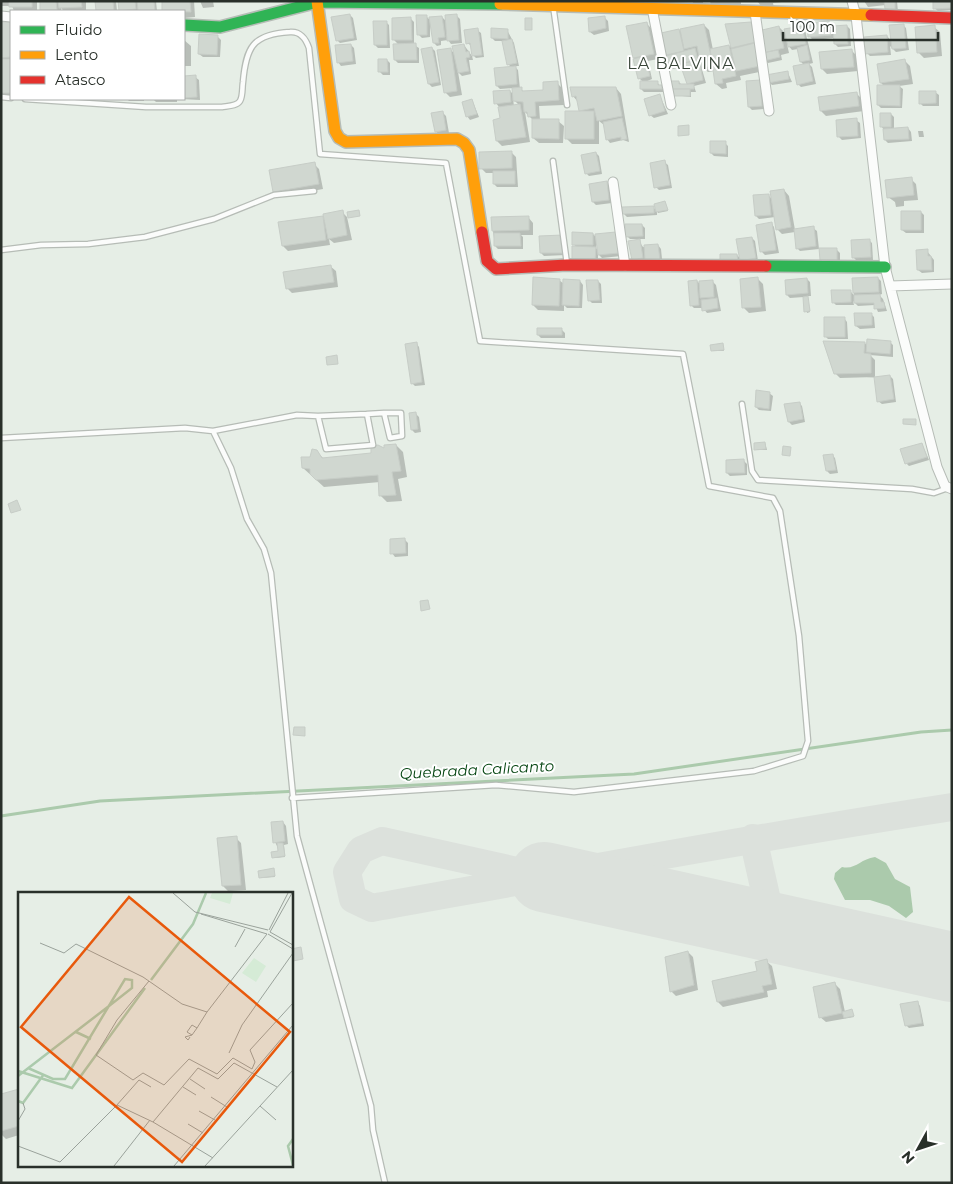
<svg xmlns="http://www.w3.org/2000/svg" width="953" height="1184" font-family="Montserrat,sans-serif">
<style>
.water{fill:#abcaac}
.shadow{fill:#0003;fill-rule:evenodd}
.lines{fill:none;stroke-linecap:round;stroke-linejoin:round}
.stream{stroke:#abcaac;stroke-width:3}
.taxiway{stroke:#dce1dc;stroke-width:28}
.runway{stroke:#dce1dc;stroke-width:70}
.building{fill:#d0d7d0;stroke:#c7cdc7}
.lane-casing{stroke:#b6bcb6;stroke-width:7}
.street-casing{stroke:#b6bcb6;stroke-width:11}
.fast-casing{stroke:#b6bcb6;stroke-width:14}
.slow-casing{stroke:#b6bcb6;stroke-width:14}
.jam-casing{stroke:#b6bcb6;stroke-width:14}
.lane{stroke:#fbfcfb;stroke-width:4.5}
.street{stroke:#fbfcfb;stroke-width:9}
.fast{stroke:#30b455;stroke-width:11}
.slow{stroke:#ff9f0a;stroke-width:11}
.jam{stroke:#e5322d;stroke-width:11}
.labels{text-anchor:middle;stroke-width:4;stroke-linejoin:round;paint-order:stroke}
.water-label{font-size:15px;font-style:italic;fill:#064612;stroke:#fff}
.quarter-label{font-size:16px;letter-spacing:1px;fill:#384538;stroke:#fff}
.inset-river{fill:none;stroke:#abcaac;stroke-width:2.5}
.inset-road{fill:none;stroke:#9aa29b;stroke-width:1}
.view{fill:#e8590c;fill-opacity:0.15;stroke:#e8590c;stroke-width:2.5}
.inset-edge{fill:none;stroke:#29302a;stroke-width:2.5}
</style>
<rect width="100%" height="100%" fill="#e6eee6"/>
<path class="water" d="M 875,857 L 886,863 L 895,879 L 910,887 L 913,912 L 906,918 L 889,906 L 870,900 L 845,900 L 834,879 L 835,873 L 842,867 C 856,870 860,859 875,857 Z"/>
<path class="shadow" d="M 1,1 L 37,1 L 37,11 L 14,11 L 12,6 L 1,6 Z
M 41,1 L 86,1 L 86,11 L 64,11 L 61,8 L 61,11 L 43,11 Z
M 96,1 L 116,1 L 117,11 L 97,11 Z
M 119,1 L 156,1 L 157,11 L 121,11 Z
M 163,1 L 194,1 L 195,17 L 184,18 L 184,11 L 164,11 Z
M 200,1 L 213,1 L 214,7 L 203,8 Z
M 692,1 L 703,1 L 703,5 L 695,6 Z
M 710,1 L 741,1 L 741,4 L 711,5 Z
M 753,1 L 790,1 L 773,3 L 774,8 L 763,9 L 758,2 Z
M 864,1 L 897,1 L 898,12 L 889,12 L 886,5 L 868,7 Z
M 952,1 L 952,10 L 938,11 L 934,8 Z
M 350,15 L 353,18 L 357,40 L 340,43 L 337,40 Z
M 426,16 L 431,21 L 442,17 L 447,22 L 457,16 L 460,19 L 462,43 L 451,44 L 448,40 L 441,41 L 441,45 L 437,46 L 434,43 L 432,25 L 430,26 L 430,37 L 422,38 L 418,34 Z
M 410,18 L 414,22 L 414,45 L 419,48 L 419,63 L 398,63 L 395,60 L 399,45 L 394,40 Z
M 605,18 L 608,21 L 609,31 L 594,35 L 590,32 L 589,19 Z
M 386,22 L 389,25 L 390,48 L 378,48 L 375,45 Z
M 829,22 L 832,27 L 847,26 L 850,29 L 851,46 L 838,47 L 835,44 L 835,38 L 813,40 L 810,37 Z
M 9,23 L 11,25 L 11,98 L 1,98 L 1,24 Z
M 646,23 L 651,28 L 658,59 L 648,61 L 652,79 L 645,82 L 657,82 L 665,92 L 644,92 L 641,89 L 643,82 L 639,78 L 634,58 Z
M 751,23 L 757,32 L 779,27 L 787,35 L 802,27 L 805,30 L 813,63 L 809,64 L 812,67 L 816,84 L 801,87 L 798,84 L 804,65 L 801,62 L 798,49 L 792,50 L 787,44 L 789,53 L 781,55 L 782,60 L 768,63 L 765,60 L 764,71 L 740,76 L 741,80 L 726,83 L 727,88 L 722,89 L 716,84 L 715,71 L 708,72 L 701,66 L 706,83 L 694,86 L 696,92 L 691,92 L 691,97 L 673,95 L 679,82 L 682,85 L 690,85 L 682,67 L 673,69 L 670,66 L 662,34 L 679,30 L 682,33 L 704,25 L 709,30 L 713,50 L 732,46 Z
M 903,25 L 906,28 L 909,50 L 896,52 L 890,46 L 891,55 L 870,56 L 867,53 L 887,36 L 892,42 Z
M 934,27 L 940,32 L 942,56 L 924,58 L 919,53 Z
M 477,30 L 481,33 L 484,57 L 476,58 L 473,55 L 472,46 L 467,43 Z
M 507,30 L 514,43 L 519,66 L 514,66 L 518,70 L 520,89 L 525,92 L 545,91 L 557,83 L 562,88 L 564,105 L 539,106 L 540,120 L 558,121 L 564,126 L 563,143 L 539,143 L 533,138 L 534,121 L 525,112 L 530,142 L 502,146 L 497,141 L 501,120 L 499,107 L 496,103 L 510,91 L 514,95 L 513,88 L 500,89 L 497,86 L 512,68 L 508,64 L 503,41 L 495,41 L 492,38 ZM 513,99 L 519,105 L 514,106 Z
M 217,36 L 221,40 L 220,57 L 203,57 L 199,54 Z
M 184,40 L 191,46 L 191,66 L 184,66 Z
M 351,45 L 354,48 L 356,64 L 341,66 L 338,62 Z
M 464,45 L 472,56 L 473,60 L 469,60 L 471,74 L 462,76 L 458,72 L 462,95 L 450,97 L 445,92 L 450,49 L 455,54 Z
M 432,48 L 435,51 L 441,85 L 432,87 L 429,84 Z
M 852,51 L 857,56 L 858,71 L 827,74 L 822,69 Z
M 387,60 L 390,63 L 390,75 L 383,75 L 380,72 Z
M 905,61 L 910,66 L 913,84 L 899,86 L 903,89 L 902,108 L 881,108 L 878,105 L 884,86 L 881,83 Z
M 788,73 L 792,82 L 772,85 L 769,82 Z
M 184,77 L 195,77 L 199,80 L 200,100 L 181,99 L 184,99 Z
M 759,81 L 762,84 L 764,109 L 752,110 L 749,107 Z
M 616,88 L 621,94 L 629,142 L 623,140 L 610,143 L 607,139 L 604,125 L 599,121 L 599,144 L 572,144 L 566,138 L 582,112 L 578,102 L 573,96 Z
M 935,92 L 939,95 L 939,106 L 923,106 L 920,103 Z
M 857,94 L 862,99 L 864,111 L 826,116 L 821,111 Z
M 660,96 L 668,114 L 654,118 L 650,115 Z
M 127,99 L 144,99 L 144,101 L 129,101 Z
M 153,99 L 177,99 L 177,102 L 156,102 Z
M 472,100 L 479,117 L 470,120 L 467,116 Z
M 443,113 L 446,116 L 449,133 L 439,135 L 436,131 Z
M 891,114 L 894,117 L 894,129 L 908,128 L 911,132 L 912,141 L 888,143 L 885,140 L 884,130 L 881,126 Z
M 856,120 L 860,123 L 861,138 L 842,140 L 839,137 Z
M 918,131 L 923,131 L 924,137 L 919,137 Z
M 725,143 L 728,146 L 728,157 L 714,156 L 711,153 Z
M 511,152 L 516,157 L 518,187 L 497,187 L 494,184 L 494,173 L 486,173 L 481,168 Z
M 596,153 L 599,156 L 602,174 L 589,176 L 586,173 Z
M 664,162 L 668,165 L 672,188 L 659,190 L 656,187 Z
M 314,164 L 319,169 L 323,189 L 279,197 L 274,192 Z
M 911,179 L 916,184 L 918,200 L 904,201 L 904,206 L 896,207 L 895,202 L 888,197 Z
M 606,183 L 609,186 L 612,203 L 596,205 L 593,202 Z
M 784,190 L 789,196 L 795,230 L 813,228 L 817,231 L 819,249 L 800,251 L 797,248 L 795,232 L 782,234 L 777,229 L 775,217 L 759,219 L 756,216 L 768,195 L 772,199 Z
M 665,203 L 668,211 L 658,213 L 657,211 L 657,215 L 627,217 L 624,214 L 653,207 L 657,211 Z
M 342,212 L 347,217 L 352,240 L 334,243 L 329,239 L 330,245 L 288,251 L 283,246 L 322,218 L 326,222 Z
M 921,212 L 924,215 L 924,233 L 906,233 L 902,230 Z
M 528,217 L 533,223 L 533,235 L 521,235 L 523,237 L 523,249 L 498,249 L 495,246 L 493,231 Z
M 771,223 L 774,227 L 779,253 L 765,255 L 762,252 Z
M 642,225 L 645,228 L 645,239 L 630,239 L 627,236 Z
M 593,234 L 597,238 L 616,234 L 621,256 L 602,258 L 598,254 L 598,265 L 573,244 ZM 596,241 L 597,241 L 599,251 L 596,248 Z
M 562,236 L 566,255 L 544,256 L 541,253 Z
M 752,238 L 755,241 L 758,261 L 740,266 L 724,266 L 737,255 L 741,259 Z
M 869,240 L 872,243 L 873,260 L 856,260 L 853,257 Z
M 639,241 L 643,247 L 658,245 L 661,249 L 662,259 L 636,263 Z
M 837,250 L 840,253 L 840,263 L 824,263 L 821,260 Z
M 927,251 L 934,260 L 934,272 L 922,273 L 918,270 Z
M 330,266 L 336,271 L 338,287 L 292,293 L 287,288 Z
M 878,278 L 881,281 L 882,294 L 879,295 L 883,299 L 887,311 L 878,312 L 875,305 L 858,306 L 853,301 L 854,305 L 836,305 L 833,302 L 850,291 L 854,295 L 853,279 Z
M 758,279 L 763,284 L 766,311 L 749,313 L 744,308 Z
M 807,279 L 810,282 L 811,296 L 807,296 L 810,312 L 807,313 L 804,297 L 790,298 L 787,295 Z
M 559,280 L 564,284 L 580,281 L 583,285 L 582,308 L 567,308 L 564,305 L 564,311 L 538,310 L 533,305 Z
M 598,281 L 601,284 L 602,303 L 592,303 L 589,300 Z
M 697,281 L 701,285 L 713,282 L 716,285 L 721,311 L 707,313 L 703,308 L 694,308 L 691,305 Z
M 871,314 L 874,317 L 875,328 L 860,329 L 856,326 Z
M 844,318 L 847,322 L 848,339 L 828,339 L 825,336 Z
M 562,330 L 565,333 L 565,338 L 541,338 L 538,335 Z
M 890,342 L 893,345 L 893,357 L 870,355 L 875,360 L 875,378 L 890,376 L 893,379 L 896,402 L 882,404 L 878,401 L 875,377 L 840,378 L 835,373 L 865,343 L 868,347 Z
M 416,343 L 419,347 L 425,385 L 415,386 L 412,383 Z
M 722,345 L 724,351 L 712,351 Z
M 769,393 L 773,396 L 771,411 L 759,410 L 756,407 Z
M 799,403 L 802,406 L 805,422 L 792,425 L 789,422 Z
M 416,414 L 419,417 L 421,432 L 415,433 L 412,430 Z
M 765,443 L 767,450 L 756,450 Z
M 922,444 L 929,460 L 909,466 L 906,463 Z
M 396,445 L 403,452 L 407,477 L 398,479 L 402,501 L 387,502 L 380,495 L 380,482 L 324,487 L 303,468 L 316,451 L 324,459 L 372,454 Z
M 832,455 L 835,458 L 838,473 L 830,474 L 827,471 Z
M 744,461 L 747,464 L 747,475 L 730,476 L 727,473 Z
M 404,539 L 408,543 L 408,556 L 395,557 L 392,553 Z
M 283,822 L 286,826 L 288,844 L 284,845 L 285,857 L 275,858 L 273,857 L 280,852 L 275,842 Z
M 236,838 L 241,843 L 246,890 L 228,891 L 223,886 Z
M 273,870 L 275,877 L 260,878 Z
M 688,952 L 693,957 L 698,990 L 676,996 L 671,991 Z
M 766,961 L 772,966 L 777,989 L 767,991 L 768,997 L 723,1007 L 718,1002 L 758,972 Z
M 835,984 L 840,989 L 845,1012 L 852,1011 L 854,1017 L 826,1022 L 820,1017 Z
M 917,1002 L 920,1006 L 924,1026 L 909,1028 L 906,1025 Z
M 19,1090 L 19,1135 L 6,1139 L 1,1134 L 1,1096 Z"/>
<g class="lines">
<path class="stream" d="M 1,816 L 100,801 L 634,774 L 921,732 L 952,730"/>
<path class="taxiway" d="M 753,838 L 773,927
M 544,877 L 382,841 L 361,850 L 347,872 L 353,899 L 372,908 C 565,873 758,837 952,807"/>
<path class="runway" d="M 544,877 L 952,967"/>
</g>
<path class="building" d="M 9,1 L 32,1 L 32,7 L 9,7 Z
M 40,1 L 56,1 L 57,10 L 40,10 Z
M 58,1 L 81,1 L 82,7 L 59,8 Z
M 95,1 L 113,1 L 114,11 L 96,11 Z
M 118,1 L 135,1 L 136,9 L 119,11 Z
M 137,1 L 154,1 L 155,11 L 138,11 Z
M 162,1 L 190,1 L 191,12 L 162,11 Z
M 884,1 L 895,1 L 895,9 L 885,9 Z
M 933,1 L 952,1 L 952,8 L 933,9 Z
M 350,14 L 354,38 L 336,41 L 331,17 Z
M 457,14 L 459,40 L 447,41 L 445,15 Z
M 416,15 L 427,15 L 427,35 L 417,35 Z
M 442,16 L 445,37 L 438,38 L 439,43 L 433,43 L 429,17 Z
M 605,16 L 606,28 L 589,32 L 588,18 Z
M 411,17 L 412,40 L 392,40 L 392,18 Z
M 525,18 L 532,18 L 532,30 L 525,30 Z
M 373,21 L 387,21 L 387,45 L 374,45 Z
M 829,21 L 831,35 L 808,37 L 807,23 Z
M 1,22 L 10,22 L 11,57 L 1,58 Z
M 647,22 L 654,54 L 633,58 L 626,26 Z
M 751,22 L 756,42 L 731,48 L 725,24 Z
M 704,24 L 713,65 L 701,68 L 697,46 L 684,49 L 680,29 Z
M 904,24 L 906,48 L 892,49 L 889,25 Z
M 847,25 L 848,44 L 834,44 L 833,26 Z
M 935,25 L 937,52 L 917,53 L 915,27 Z
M 779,26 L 784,48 L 763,53 L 758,31 Z
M 802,26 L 806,44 L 788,47 L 784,29 Z
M 478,28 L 482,55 L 472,56 L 470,43 L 466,44 L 464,30 Z
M 491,28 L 508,29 L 508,39 L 491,38 Z
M 679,29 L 684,51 L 666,55 L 661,33 Z
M 199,34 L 218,35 L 217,55 L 198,54 Z
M 887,35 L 888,52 L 865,54 L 864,37 Z
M 512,39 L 517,63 L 507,65 L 502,41 Z
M 416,43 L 417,60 L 394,60 L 393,44 Z
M 755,43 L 760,66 L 736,71 L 731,49 Z
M 351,44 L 353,61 L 337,63 L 335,45 Z
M 464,44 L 466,52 L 469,51 L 470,57 L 466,58 L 469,71 L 458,73 L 452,46 Z
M 729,45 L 736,76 L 722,79 L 723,83 L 715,84 L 710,49 Z
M 807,45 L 810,60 L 800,62 L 797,48 Z
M 432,47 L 439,82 L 428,84 L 421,49 Z
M 451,48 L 457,91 L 444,93 L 437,50 Z
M 695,48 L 698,60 L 668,66 L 666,56 Z
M 852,49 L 854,67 L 821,69 L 819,52 Z
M 778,50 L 780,57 L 764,61 L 762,53 Z
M 645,56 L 650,76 L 638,79 L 633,59 Z
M 1,59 L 11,59 L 11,93 L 1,93 Z
M 378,59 L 387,59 L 388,72 L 378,72 Z
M 905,59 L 909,79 L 880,83 L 877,64 Z
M 699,60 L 703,80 L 687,84 L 680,64 Z
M 809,63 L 813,81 L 797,85 L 793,66 Z
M 516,66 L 517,84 L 496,86 L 494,68 Z
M 788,71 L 789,79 L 768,83 L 766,75 Z
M 196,75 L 197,97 L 184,98 L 184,76 Z
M 760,80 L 762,106 L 748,107 L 746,81 Z
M 558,81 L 559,100 L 535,102 L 536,116 L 528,117 L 527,112 L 524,112 L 523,102 L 513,101 L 512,88 L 522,87 L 522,91 L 543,90 L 543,82 Z
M 640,81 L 658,81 L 658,85 L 662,85 L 662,89 L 640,89 Z
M 670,81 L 679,81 L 679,84 L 694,84 L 694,89 L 670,89 Z
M 877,85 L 900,85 L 900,106 L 877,105 Z
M 570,87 L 616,87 L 622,116 L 597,121 L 594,108 L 579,111 L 576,96 L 572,97 Z
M 672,89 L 690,89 L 690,96 L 672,96 Z
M 510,90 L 511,102 L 494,104 L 493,91 Z
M 919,91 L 936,91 L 936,103 L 919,104 Z
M 857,92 L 859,106 L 820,111 L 818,97 Z
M 660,94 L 665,111 L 649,116 L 644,99 Z
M 472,99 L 477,114 L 466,117 L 462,102 Z
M 520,104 L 526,137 L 496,141 L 493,120 L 500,118 L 498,107 Z
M 443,111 L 446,130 L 435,132 L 431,113 Z
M 565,111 L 594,111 L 594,139 L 565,139 Z
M 880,113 L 891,113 L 891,127 L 880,127 Z
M 622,118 L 627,139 L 621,140 L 621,137 L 606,140 L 603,122 Z
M 857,118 L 858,136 L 837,137 L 836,120 Z
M 532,119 L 559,119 L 559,139 L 532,138 Z
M 689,125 L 689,135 L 678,136 L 678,126 Z
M 908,127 L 909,139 L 884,140 L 883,129 Z
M 710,141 L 726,141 L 726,154 L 710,153 Z
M 512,151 L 512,168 L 479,169 L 479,152 Z
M 596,152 L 600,171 L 585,174 L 581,155 Z
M 665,160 L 670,185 L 654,188 L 650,163 Z
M 315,162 L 319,184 L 273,192 L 269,170 Z
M 493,171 L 515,171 L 515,184 L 493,184 Z
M 912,177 L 914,195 L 887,198 L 885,180 Z
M 607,181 L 609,200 L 592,202 L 589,184 Z
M 784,189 L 791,227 L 776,230 L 770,191 Z
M 769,194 L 771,215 L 755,216 L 753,195 Z
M 665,201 L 668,210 L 656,212 L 654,204 Z
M 654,206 L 654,213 L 622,214 L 622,207 Z
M 343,210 L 347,235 L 328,239 L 323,214 Z
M 359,210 L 360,216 L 348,218 L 347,212 Z
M 901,211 L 921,211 L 921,230 L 901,230 Z
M 323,216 L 326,240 L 282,246 L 278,222 Z
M 529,216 L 529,230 L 492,231 L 491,217 Z
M 772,222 L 776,250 L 760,252 L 756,225 Z
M 625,224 L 642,224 L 643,236 L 625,237 Z
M 814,226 L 816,246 L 796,249 L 794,229 Z
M 572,232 L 593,233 L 593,245 L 572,245 Z
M 616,232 L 619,253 L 598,255 L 595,234 Z
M 494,233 L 520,233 L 521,246 L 494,246 Z
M 563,235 L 563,253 L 540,253 L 539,236 Z
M 752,237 L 756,258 L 740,261 L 736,239 Z
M 640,239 L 643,258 L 632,260 L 628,241 Z
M 870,239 L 871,257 L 852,258 L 851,240 Z
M 658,244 L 660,260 L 645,261 L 644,245 Z
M 572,246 L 596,247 L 595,262 L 572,261 Z
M 819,248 L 837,248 L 837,260 L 820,260 Z
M 928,249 L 928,256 L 931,256 L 932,270 L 917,270 L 916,250 Z
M 720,254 L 737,254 L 738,263 L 720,263 Z
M 331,265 L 334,282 L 286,289 L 283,272 Z
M 533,277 L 560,279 L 559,306 L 532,305 Z
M 758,277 L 761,307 L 742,308 L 740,279 Z
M 878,277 L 879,292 L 853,293 L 852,278 Z
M 807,278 L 808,293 L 786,295 L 785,280 Z
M 563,279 L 580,280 L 579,306 L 562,305 Z
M 586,280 L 598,280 L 600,300 L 588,301 Z
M 697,280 L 699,305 L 690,306 L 688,281 Z
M 713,280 L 714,297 L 700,298 L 699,281 Z
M 831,290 L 851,290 L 851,302 L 832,303 Z
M 880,294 L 881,302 L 884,302 L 885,308 L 874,309 L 874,303 L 854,303 L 854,295 Z
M 808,296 L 810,311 L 804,312 L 803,297 Z
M 717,298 L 718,308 L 702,311 L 701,300 Z
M 854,313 L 872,313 L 872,325 L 855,326 Z
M 824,317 L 845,317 L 845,337 L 824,337 Z
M 537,328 L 562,328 L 562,335 L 537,335 Z
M 867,339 L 891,341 L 890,354 L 866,352 Z
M 823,341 L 865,342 L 864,353 L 871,354 L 871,373 L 834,374 Z
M 417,342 L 422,382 L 411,384 L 405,344 Z
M 723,343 L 724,350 L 711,351 L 710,345 Z
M 337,355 L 338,364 L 327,365 L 326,357 Z
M 890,375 L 894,399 L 877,402 L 874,377 Z
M 756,390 L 770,392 L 769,409 L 755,407 Z
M 800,402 L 803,419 L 788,422 L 784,404 Z
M 416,412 L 418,429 L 411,430 L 409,413 Z
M 903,419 L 916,419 L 916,425 L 903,424 Z
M 765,442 L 766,449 L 754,450 L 754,443 Z
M 922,443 L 927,457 L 905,464 L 900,449 Z
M 396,444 L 401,471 L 392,472 L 396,495 L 379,496 L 378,475 L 316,480 L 310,474 L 310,469 L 302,468 L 301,457 L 310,457 L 312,449 L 317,450 L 322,458 L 371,453 L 371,446 L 378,445 L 384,448 L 384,445 Z
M 783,446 L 791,447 L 790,456 L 782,455 Z
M 833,454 L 836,470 L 826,471 L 823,455 Z
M 744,459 L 745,473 L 726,473 L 726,460 Z
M 17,500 L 21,510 L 11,513 L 8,504 Z
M 405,538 L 406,553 L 390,554 L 390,539 Z
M 428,600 L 430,609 L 421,611 L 420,601 Z
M 294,727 L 305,727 L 305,736 L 293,735 Z
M 283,821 L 285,841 L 273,843 L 271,822 Z
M 237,836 L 241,885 L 222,886 L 217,838 Z
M 277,843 L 283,843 L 285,856 L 272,858 L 271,852 L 278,851 Z
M 274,868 L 275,876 L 259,878 L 258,871 Z
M 301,947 L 303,959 L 293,961 L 291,949 Z
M 688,951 L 694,985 L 670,992 L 665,957 Z
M 767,959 L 772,984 L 762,986 L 764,992 L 717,1002 L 712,981 L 757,971 L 755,962 Z
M 835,982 L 842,1013 L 819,1018 L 813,987 Z
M 918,1001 L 922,1023 L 905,1026 L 900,1004 Z
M 852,1009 L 854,1016 L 844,1018 L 842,1012 Z
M 19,1089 L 19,1126 L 1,1131 L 1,1094 Z"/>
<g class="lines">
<g class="lane-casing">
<path id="lane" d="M 553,5 L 567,105
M 1,97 L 11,98
M 25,99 L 146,107 L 222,107 C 228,106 237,106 240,101 C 243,96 242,88 243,82 C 246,47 253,34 290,32 C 300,31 306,39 309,48 L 320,154 L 446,163 L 480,341 L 683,354 L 709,486 L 773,498 L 780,511 L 799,636 L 808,741 L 803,756 L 754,771 L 574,792 L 496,785 L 292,798
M 553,161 L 567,264
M 1,250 L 41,245 L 88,244 L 145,237 L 214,219 L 274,195 L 314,191
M 742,404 L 752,471 L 758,480 L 912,489 L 934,493 L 948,488
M 367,414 L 384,413 L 390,438 L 402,436 L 401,413 L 384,413
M 213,431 L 297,415 L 318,416 L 326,449 L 373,445 L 367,414 L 318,416
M 1,438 L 185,428 L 213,431 L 231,468 L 247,519 L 264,549 L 271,573 L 297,836 L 371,1106 L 373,1130 L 385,1183"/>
</g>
<g class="street-casing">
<path id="street" d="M 852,1 L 856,16 L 885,267 L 937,467 L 945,486 L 952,489
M 652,8 L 671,105
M 755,12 L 769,111
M 1,16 L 11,17
M 613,182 L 625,266
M 890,286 L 952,284"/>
</g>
<g class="fast-casing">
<path id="fast" d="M 184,25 L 220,27 L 318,2 L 500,4
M 766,266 L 885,267"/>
</g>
<g class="slow-casing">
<path id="slow" d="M 317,1 L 335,131 L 339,138 L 346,142 L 457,139 L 464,143 L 469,150 L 482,232
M 500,4 L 871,15"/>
</g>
<g class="jam-casing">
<path id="jam" d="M 871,15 L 952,18
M 482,232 L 487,261 L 496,269 L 567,265 L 766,266"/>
</g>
<use href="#lane" class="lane"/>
<use href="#street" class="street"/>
<use href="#fast" class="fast"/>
<use href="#slow" class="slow"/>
<use href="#jam" class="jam"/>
</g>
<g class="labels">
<g class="water-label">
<text transform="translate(477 770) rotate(-3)" y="5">Quebrada Calicanto</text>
</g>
<g class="quarter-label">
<text x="681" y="69">LA BALVINA</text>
</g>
</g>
<g transform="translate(18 892)">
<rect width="275" height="275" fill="#e6eee6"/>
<path d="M 194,1 L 215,1 L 212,12 L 192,6 ZM 236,66 L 248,74 L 238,90 L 224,81 Z" fill="#d5ebd6"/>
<path class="inset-river" d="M 133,88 L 175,32 L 188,1M 58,140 L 73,147M 10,176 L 35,187 L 47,187 L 107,87 L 114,88 L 114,96 L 91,114M 0,179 L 54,196 L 127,96M 0,184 L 91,114M 0,209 L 5,211 L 26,182M 275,247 L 270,254 L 275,273"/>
<path class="inset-road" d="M 155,1 L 177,20 L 250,38M 274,1 L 252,40 L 275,53M 183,22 L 249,42M 251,38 L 270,1M 250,42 L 275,57M 22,51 L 46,61 L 58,52 L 125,85 L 164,112 L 189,120 L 249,42M 217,55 L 227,37M 131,89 L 99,128 L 78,163 L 115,188 L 125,181 L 146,193 L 171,167 L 199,182 L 215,166 L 234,177 L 237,170 L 232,158 L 275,111M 179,136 L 174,143 L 169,140 L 174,133 L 179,136 L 189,120M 172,145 L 170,148 L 167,145 L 174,143M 211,161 L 224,133 L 275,61M 172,187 L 187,197M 165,195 L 178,203M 193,205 L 209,215M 98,214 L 121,188 L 133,195M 242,214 L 258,228M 181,219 L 197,228M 0,229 L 7,217 L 5,211M 135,230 L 180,176 L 200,187 L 216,171 L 259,195M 170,232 L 185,241M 0,254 L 42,270 L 99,213 L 135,230 L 195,266M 96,274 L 132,228M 156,274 L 275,133M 187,274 L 275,178"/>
<path class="view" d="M 111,5 L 272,140 L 164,270 L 3,135 Z"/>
<rect width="275" height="275" class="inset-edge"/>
</g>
<rect width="953" height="1184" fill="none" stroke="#29302a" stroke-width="5"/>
<rect x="10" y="10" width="175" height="90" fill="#ffffff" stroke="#a9acaa"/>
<rect x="20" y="26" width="25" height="8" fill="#30b455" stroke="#a9acaa"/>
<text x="55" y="35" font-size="15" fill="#29302a">Fluido</text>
<rect x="20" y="51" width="25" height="8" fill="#ff9f0a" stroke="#a9acaa"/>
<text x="55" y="60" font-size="15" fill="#29302a">Lento</text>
<rect x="20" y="76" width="25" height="8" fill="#e5322d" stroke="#a9acaa"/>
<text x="55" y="85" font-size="15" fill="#29302a">Atasco</text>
<g transform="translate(918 1149) rotate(230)" stroke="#ffffff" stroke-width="4" paint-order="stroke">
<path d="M0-4L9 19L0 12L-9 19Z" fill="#29302a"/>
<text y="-8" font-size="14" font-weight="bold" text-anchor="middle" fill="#29302a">N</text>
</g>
<path d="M783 32v8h155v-8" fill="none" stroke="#29302a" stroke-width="2.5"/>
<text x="790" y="32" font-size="15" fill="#29302a" stroke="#ffffff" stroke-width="4" paint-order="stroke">100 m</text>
</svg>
